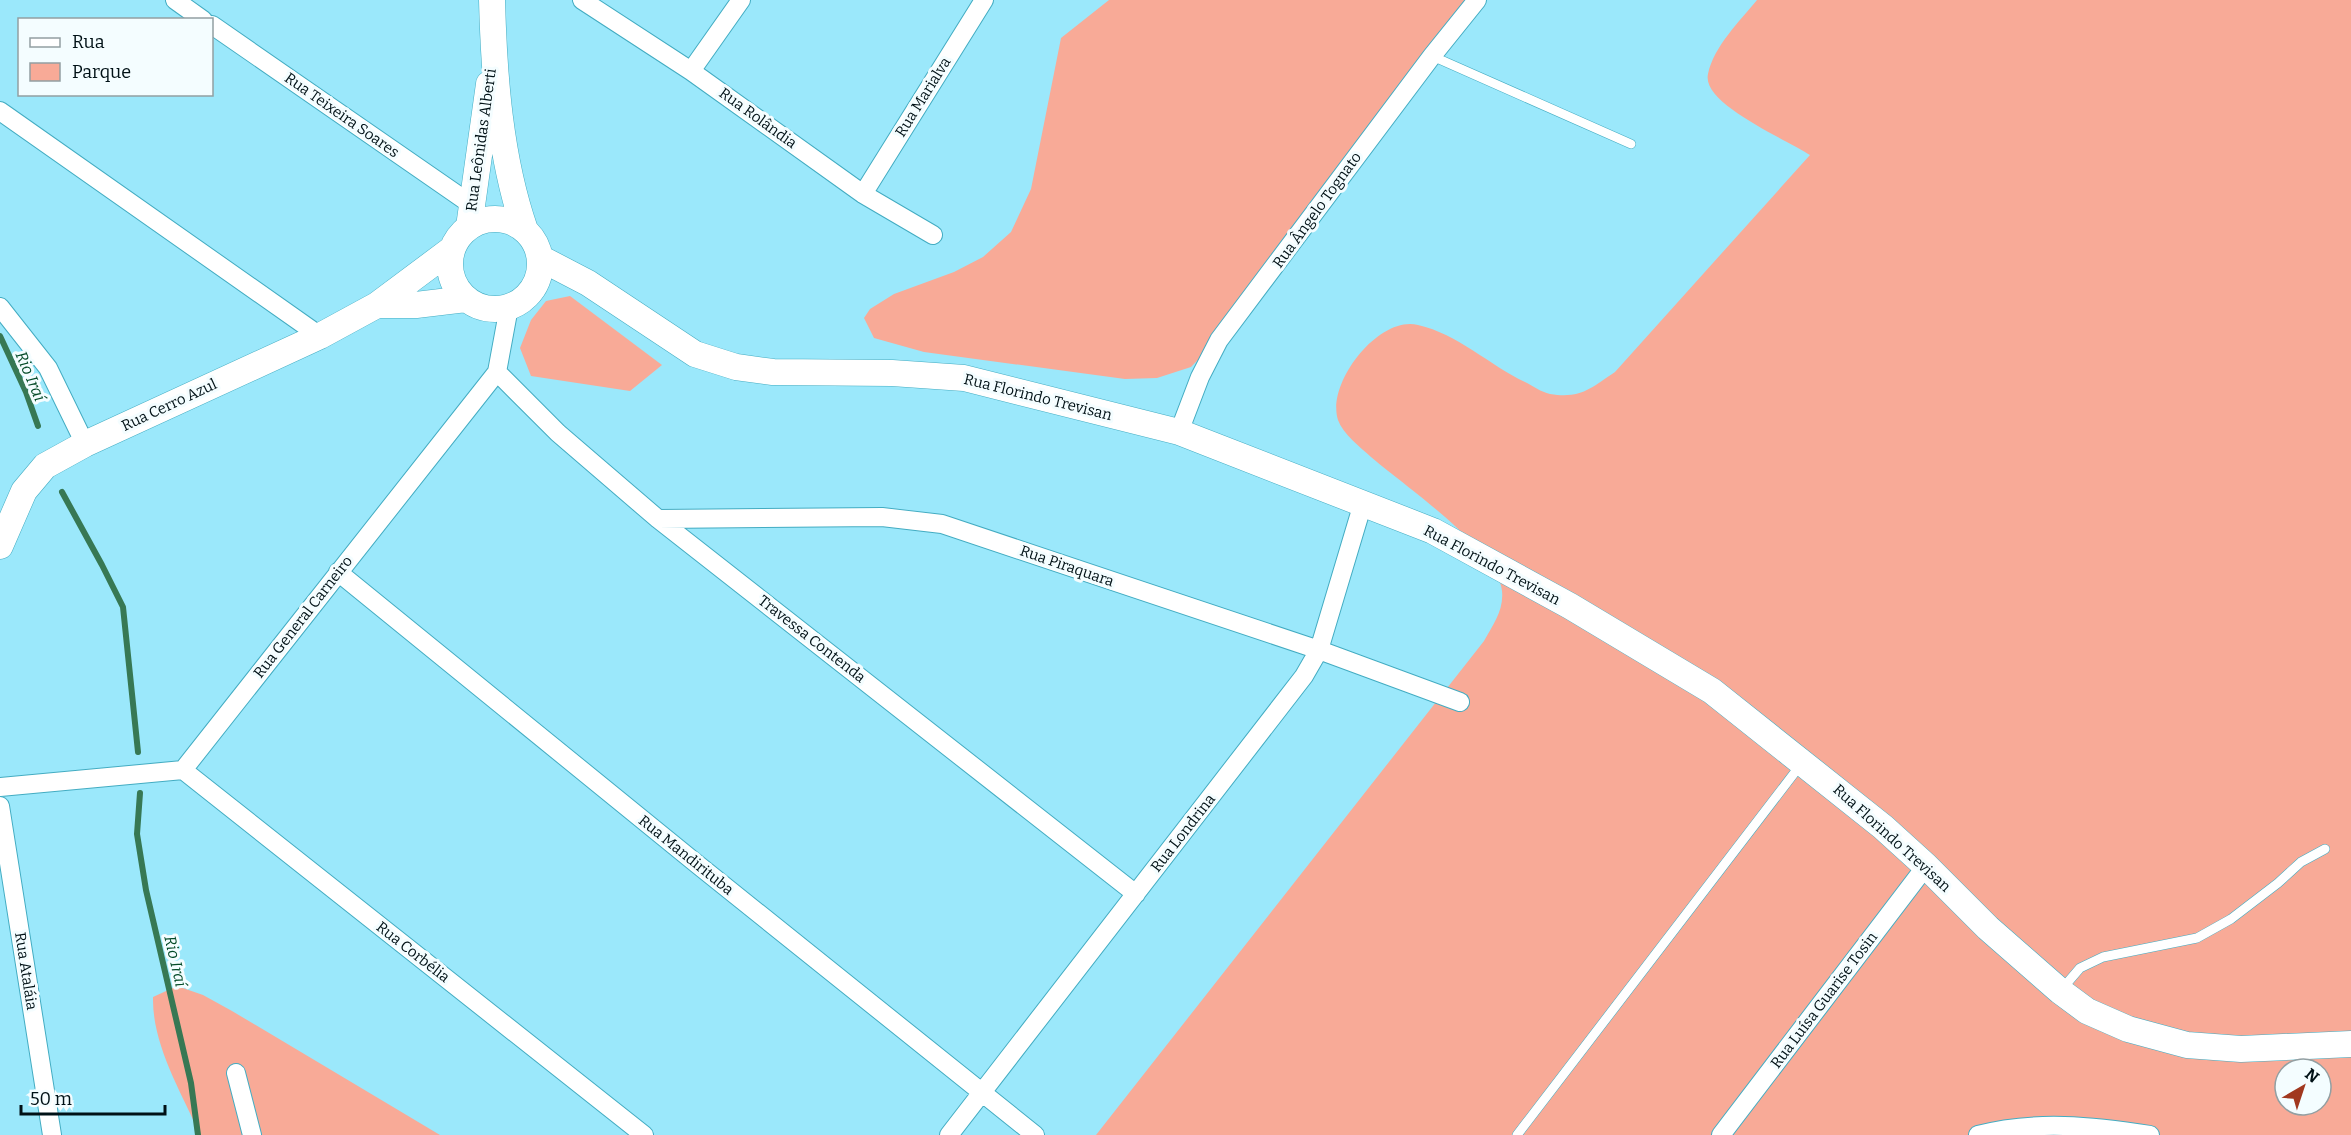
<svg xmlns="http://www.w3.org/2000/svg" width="2351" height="1135" font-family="Bitter,serif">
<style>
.green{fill:#f8aa97;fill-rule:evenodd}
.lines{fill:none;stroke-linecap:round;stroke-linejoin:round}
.stream{stroke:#377854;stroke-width:6}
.lane-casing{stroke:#43acc2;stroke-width:10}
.street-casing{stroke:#43acc2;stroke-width:20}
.secondary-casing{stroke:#43acc2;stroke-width:27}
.lane{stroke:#fff;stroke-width:9}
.street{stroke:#fff;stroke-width:18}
.secondary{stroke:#fff;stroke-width:26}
.labels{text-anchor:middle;stroke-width:6;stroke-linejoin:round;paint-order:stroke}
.street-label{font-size:15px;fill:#001116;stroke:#f4fdff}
.water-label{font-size:16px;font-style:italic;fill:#044b28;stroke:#f4fdff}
</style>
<rect width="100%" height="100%" fill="#9be8fb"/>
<path class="green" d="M 1109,0 L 1476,0 L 1231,326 L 1191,367 L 1157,378 L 1125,379 L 924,352 L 874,338 L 864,318 L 870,309 L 894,294 L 954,272 L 983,257 L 1011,232 L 1031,189 L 1061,38 Z
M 1757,0 L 2351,0 L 2351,1135 L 1096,1135 L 1484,641 C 1493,625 1504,610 1502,591 C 1499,550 1402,484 1371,457 C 1360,447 1343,434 1338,420 C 1326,383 1379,315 1418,325 C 1458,334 1489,365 1525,382 C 1533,386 1541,392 1550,394 C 1581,399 1591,388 1615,372 L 1810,155 C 1788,140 1701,104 1708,74 C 1714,46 1740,21 1757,0 ZM 2285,1069 L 2321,1069 L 2321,1105 L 2285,1105 Z
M 570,296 L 662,365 L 630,391 L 531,376 L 520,348 L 531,320 L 546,301 Z
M 177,986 L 203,995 L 232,1011 L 440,1135 L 200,1135 C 181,1091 152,1045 153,997 Z"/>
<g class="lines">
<path class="stream" d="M 0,336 L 26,392 L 38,426
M 62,492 L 102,565 L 123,607 L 138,752
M 140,793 L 137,834 L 146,890 L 191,1083 L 198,1135"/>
<g class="lane-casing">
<path id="lane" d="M 1432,56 L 1631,144
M 2062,989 L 2080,968 L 2103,957 L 2197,938 L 2231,919 L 2278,883 L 2301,862 L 2325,849
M 1517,1135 L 1802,763"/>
</g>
<g class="street-casing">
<path id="street" d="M 175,0 L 203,20
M 582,0 L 691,71 L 863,194 L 933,235
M 212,25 L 472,205
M 691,71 L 741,0
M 0,111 L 320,336
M 863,194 L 984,0
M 0,307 L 48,368 L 85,444
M 497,372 L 558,433 L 658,519 L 1136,894
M 1179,432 L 1200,377 L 1219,340 L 1432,56 L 1477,0
M 658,519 L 882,517 L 942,524 L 1319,650 L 1460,702
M 338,572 L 697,864 L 1035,1135
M 183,770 L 644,1135
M 0,787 L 183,770 L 497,372 L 509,307
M 0,806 L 52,1135
M 236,1073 L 252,1135
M 949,1135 L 1304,676 L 1319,650 L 1363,503
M 1721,1135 L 1926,866
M 1978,1135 C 2034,1120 2094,1126 2150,1135"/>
</g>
<g class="secondary-casing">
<path id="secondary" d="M 492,0 C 494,77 500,158 525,230
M450 264a45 45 0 1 1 90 0a45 45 0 1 1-90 0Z
M 469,227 L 489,84
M 540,258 L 588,283 L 695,354 L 736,367 L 773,372 L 892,373 L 964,378 L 1179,432 L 1433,531 L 1570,606 L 1712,691 L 1883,827 L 1926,866 L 1988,928 L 2060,991 L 2087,1011 L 2128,1029 L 2187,1045 L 2241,1049 L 2351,1044
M 377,305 L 416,305 L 466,299
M 0,546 L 24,491 L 45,466 L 85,444 L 320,336 L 377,305 L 452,249"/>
</g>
<use href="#lane" class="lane"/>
<use href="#street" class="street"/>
<use href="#secondary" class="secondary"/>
</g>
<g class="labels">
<g class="street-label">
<text transform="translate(923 97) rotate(-58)" y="5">Rua Marialva</text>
<text transform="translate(342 115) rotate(35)" y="5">Rua Teixeira Soares</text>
<text transform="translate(758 118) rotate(36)" y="5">Rua Rolândia</text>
<text transform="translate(481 140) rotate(-82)" y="5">Rua Leônidas Alberti</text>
<text transform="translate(1317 210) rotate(-54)" y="5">Rua Ângelo Tognato</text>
<text transform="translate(1038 397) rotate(14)" y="5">Rua Florindo Trevisan</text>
<text transform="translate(169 405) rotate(-25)" y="5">Rua Cerro Azul</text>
<text transform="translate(1492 565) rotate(28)" y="5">Rua Florindo Trevisan</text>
<text transform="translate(1067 566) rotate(19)" y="5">Rua Piraquara</text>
<text transform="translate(303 617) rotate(-52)" y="5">Rua General Carneiro</text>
<text transform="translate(812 639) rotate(38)" y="5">Travessa Contenda</text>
<text transform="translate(1183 833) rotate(-52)" y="5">Rua Londrina</text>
<text transform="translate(1892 838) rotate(42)" y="5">Rua Florindo Trevisan</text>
<text transform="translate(686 855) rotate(39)" y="5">Rua Mandirituba</text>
<text transform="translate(413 952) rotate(38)" y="5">Rua Corbélia</text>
<text transform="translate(26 971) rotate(81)" y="5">Rua Ataláia</text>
<text transform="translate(1824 1000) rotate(-53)" y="5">Rua Luísa Guarise Tosin</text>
</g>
<g class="water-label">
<text transform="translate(31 376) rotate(67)" y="6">Rio Iraí</text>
<text transform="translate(176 961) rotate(77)" y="6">Rio Iraí</text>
</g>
</g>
<rect x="18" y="18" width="195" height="78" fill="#f4fdff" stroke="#929fa2" stroke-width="1.5"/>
<rect x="30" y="38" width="30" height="9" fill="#ffffff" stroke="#929fa2" stroke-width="1.5"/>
<text x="72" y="48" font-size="18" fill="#001116">Rua</text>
<rect x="30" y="63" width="30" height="18" fill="#f8aa97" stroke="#929fa2" stroke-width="1.5"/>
<text x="72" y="78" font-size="18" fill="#001116">Parque</text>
<g transform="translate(2303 1087) rotate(39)"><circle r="28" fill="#f4fdff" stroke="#929fa2" stroke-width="1.5"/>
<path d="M0-4.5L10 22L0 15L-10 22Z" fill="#a1381f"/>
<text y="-9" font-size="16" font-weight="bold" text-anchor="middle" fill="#001116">N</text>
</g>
<path d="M21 1105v9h144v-9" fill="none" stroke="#001116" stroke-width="3"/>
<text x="30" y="1105" font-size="18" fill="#001116" stroke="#f4fdff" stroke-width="4.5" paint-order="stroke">50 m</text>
</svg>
